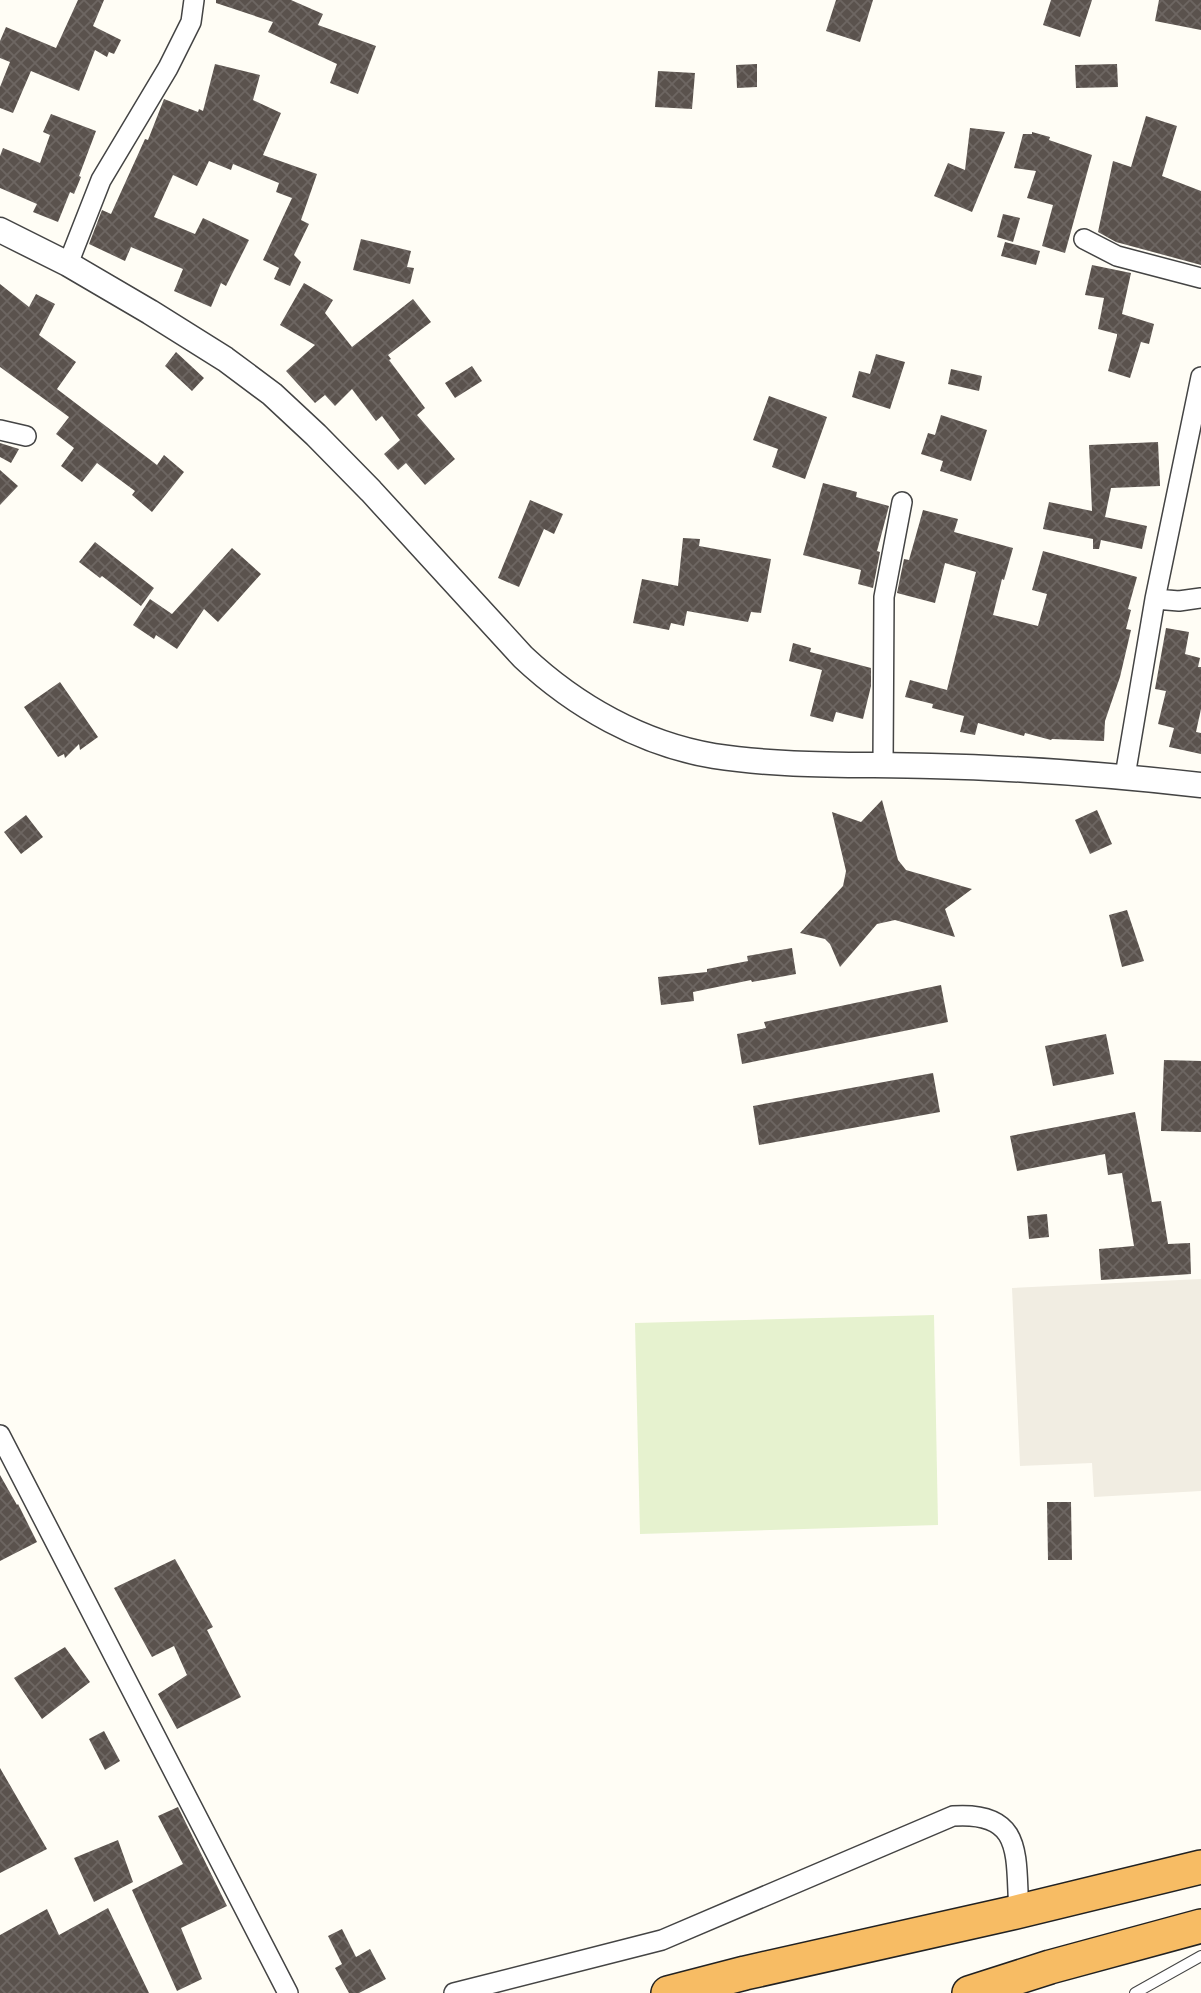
<svg xmlns="http://www.w3.org/2000/svg" width="1201" height="1993" font-family="Merriweather,serif">
<style>
.pitch{fill:#e6f2cf}
.plaza{fill:#f1ede2}
.building{fill:url(#building-cross-hatch)}
.lines{fill:none;stroke-linecap:round;stroke-linejoin:round}
.service-casing{stroke:#444;stroke-width:12}
.minor-casing{stroke:#444;stroke-width:22}
.tertiary-casing{stroke:#444;stroke-width:27}
.trunk-casing{stroke:#222;stroke-width:36}
.service{stroke:#fff;stroke-width:10}
.minor{stroke:#fff;stroke-width:19}
.tertiary{stroke:#fff;stroke-width:24}
.trunk{stroke:#f7bc64;stroke-width:33}
</style>
<defs>
<pattern id="building-cross-hatch" width="8" height="8" patternUnits="userSpaceOnUse" patternTransform="scale(1.75)"><rect width="8" height="8" fill="#5a524d"/><path d="M0 0l8 8M0 8l8-8" fill="none" stroke="#6d6662"/></pattern>
</defs>
<rect width="100%" height="100%" fill="#fffdf5"/>
<path class="pitch" d="M 934,1315 L 938,1525 L 640,1534 L 635,1323 Z"/>
<path class="plaza" d="M 1201,1279 L 1201,1491 L 1094,1497 L 1092,1463 L 1020,1466 L 1012,1288 Z"/>
<path class="building" d="M 78,0 L 104,0 L 93,26 L 121,40 L 114,54 L 109,52 L 107,57 L 95,50 L 79,91 L 31,71 L 13,113 L 0,108 L 0,87 L 10,62 L 0,58 L 0,41 L 6,27 L 56,48 Z
M 216,0 L 291,0 L 323,14 L 318,25 L 376,46 L 358,94 L 330,83 L 337,64 L 268,32 L 273,22 L 216,3 Z
M 836,0 L 873,0 L 860,42 L 826,31 Z
M 1051,0 L 1092,0 L 1080,37 L 1043,25 Z
M 1159,0 L 1201,0 L 1201,30 L 1155,21 Z
M 215,64 L 260,75 L 253,100 L 281,113 L 263,155 L 317,174 L 301,220 L 309,224 L 294,255 L 301,262 L 290,286 L 274,279 L 279,268 L 263,260 L 292,198 L 276,192 L 279,183 L 233,164 L 231,170 L 209,161 L 197,186 L 173,175 L 154,217 L 195,234 L 203,218 L 249,240 L 226,286 L 221,283 L 211,307 L 174,291 L 183,269 L 131,247 L 125,261 L 89,244 L 102,210 L 111,214 L 145,139 L 148,140 L 164,99 L 198,112 L 199,109 L 203,111 Z
M 757,64 L 757,87 L 737,88 L 736,65 Z
M 1117,64 L 1118,87 L 1076,88 L 1075,65 Z
M 658,71 L 695,73 L 692,109 L 655,107 Z
M 51,114 L 96,131 L 79,176 L 81,177 L 74,194 L 70,192 L 58,222 L 33,212 L 37,204 L 0,188 L 0,156 L 3,148 L 40,163 L 50,135 L 43,132 Z
M 1146,116 L 1177,126 L 1162,176 L 1201,191 L 1201,265 L 1116,242 L 1098,232 L 1113,161 L 1131,167 Z
M 970,128 L 1005,132 L 972,212 L 934,196 L 948,163 L 965,170 Z
M 1032,132 L 1050,137 L 1049,140 L 1092,155 L 1065,253 L 1042,246 L 1053,205 L 1027,198 L 1036,171 L 1014,168 L 1023,134 L 1032,134 Z
M 1003,214 L 1020,218 L 1013,242 L 997,237 Z
M 361,239 L 411,251 L 407,267 L 414,268 L 410,284 L 353,270 Z
M 1005,242 L 1040,251 L 1036,265 L 1001,256 Z
M 1092,265 L 1131,273 L 1122,314 L 1154,324 L 1149,344 L 1141,342 L 1130,378 L 1108,371 L 1117,336 L 1117,334 L 1098,329 L 1104,298 L 1085,295 Z
M 304,283 L 333,300 L 325,313 L 352,347 L 413,299 L 431,322 L 388,355 L 391,359 L 389,360 L 425,408 L 417,415 L 455,459 L 425,485 L 406,463 L 398,470 L 384,454 L 400,440 L 382,416 L 376,421 L 352,389 L 335,406 L 325,395 L 315,403 L 286,371 L 315,345 L 280,325 Z
M 0,284 L 29,307 L 36,294 L 55,304 L 39,335 L 76,362 L 57,389 L 157,465 L 164,455 L 184,472 L 152,512 L 132,495 L 135,491 L 97,463 L 82,482 L 61,466 L 74,448 L 56,434 L 69,417 L 0,367 Z
M 176,352 L 204,378 L 192,391 L 165,366 Z
M 876,354 L 905,362 L 890,409 L 852,397 L 859,371 L 870,374 Z
M 472,366 L 482,381 L 455,398 L 445,383 Z
M 951,369 L 982,376 L 979,391 L 948,384 Z
M 769,396 L 827,417 L 805,479 L 772,467 L 778,449 L 753,440 Z
M 941,415 L 987,430 L 971,481 L 940,471 L 943,461 L 921,454 L 928,433 L 935,435 Z
M 1158,442 L 1160,486 L 1111,488 L 1105,517 L 1147,526 L 1142,549 L 1101,540 L 1099,549 L 1093,549 L 1093,539 L 1043,529 L 1049,502 L 1092,511 L 1089,445 Z
M 0,443 L 19,449 L 11,463 L 0,457 Z
M 0,470 L 18,486 L 0,505 Z
M 823,483 L 857,492 L 856,497 L 889,506 L 877,551 L 880,552 L 873,588 L 858,584 L 861,570 L 803,555 Z
M 530,500 L 563,514 L 554,534 L 544,529 L 519,587 L 498,578 Z
M 923,510 L 958,519 L 954,532 L 1013,548 L 1004,580 L 1002,579 L 993,615 L 1038,626 L 1047,594 L 1032,590 L 1043,551 L 1137,577 L 1128,609 L 1131,610 L 1126,629 L 1131,630 L 1120,677 L 1105,721 L 1104,741 L 1052,739 L 1051,740 L 1025,733 L 1024,736 L 978,723 L 975,735 L 960,732 L 964,716 L 932,708 L 933,704 L 905,697 L 910,680 L 947,690 L 976,572 L 945,563 L 935,603 L 897,593 L 904,559 L 909,560 Z
M 683,538 L 700,539 L 699,546 L 771,559 L 761,613 L 751,612 L 748,622 L 687,611 L 684,626 L 671,623 L 669,630 L 633,623 L 642,579 L 678,586 Z
M 95,542 L 154,588 L 141,606 L 102,576 L 100,578 L 79,562 Z
M 232,548 L 261,574 L 218,622 L 204,609 L 177,649 L 156,635 L 154,639 L 133,625 L 150,599 L 172,614 Z
M 1166,628 L 1189,632 L 1185,654 L 1200,658 L 1198,667 L 1201,667 L 1201,709 L 1196,732 L 1201,733 L 1201,754 L 1169,747 L 1174,728 L 1158,724 L 1166,691 L 1155,689 Z
M 793,643 L 811,648 L 810,652 L 871,668 L 871,686 L 863,719 L 836,712 L 833,722 L 810,716 L 822,670 L 789,661 Z
M 60,682 L 98,737 L 80,750 L 79,744 L 65,758 L 64,754 L 58,757 L 24,707 Z
M 882,800 L 898,860 L 906,870 L 972,889 L 945,909 L 955,937 L 895,920 L 877,924 L 840,967 L 830,944 L 825,939 L 800,933 L 843,886 L 846,871 L 832,812 L 861,822 Z
M 1097,810 L 1112,844 L 1090,854 L 1075,820 Z
M 26,815 L 43,837 L 21,854 L 4,832 Z
M 1127,910 L 1144,961 L 1122,967 L 1109,915 Z
M 792,948 L 796,974 L 752,982 L 751,980 L 693,992 L 694,1001 L 661,1005 L 658,977 L 707,972 L 707,969 L 748,961 L 747,956 Z
M 941,985 L 948,1022 L 742,1064 L 737,1034 L 766,1028 L 764,1022 Z
M 1106,1034 L 1114,1074 L 1053,1086 L 1045,1046 Z
M 1164,1060 L 1201,1061 L 1201,1132 L 1161,1131 Z
M 933,1073 L 940,1112 L 759,1145 L 753,1106 Z
M 1135,1112 L 1152,1202 L 1161,1201 L 1168,1244 L 1190,1243 L 1191,1274 L 1101,1280 L 1099,1249 L 1134,1246 L 1122,1173 L 1108,1175 L 1105,1154 L 1017,1171 L 1010,1136 Z
M 1047,1214 L 1049,1237 L 1029,1239 L 1027,1216 Z
M 0,1475 L 17,1505 L 18,1504 L 37,1542 L 0,1561 Z
M 1047,1502 L 1071,1502 L 1072,1560 L 1048,1560 Z
M 175,1559 L 213,1627 L 207,1630 L 241,1697 L 177,1729 L 158,1694 L 187,1675 L 174,1646 L 152,1657 L 114,1588 Z
M 65,1647 L 90,1682 L 42,1719 L 14,1678 Z
M 104,1731 L 120,1761 L 105,1770 L 89,1739 Z
M 0,1768 L 47,1849 L 0,1873 Z
M 178,1807 L 227,1906 L 181,1928 L 202,1979 L 177,1991 L 132,1890 L 183,1864 L 158,1816 Z
M 118,1840 L 133,1882 L 94,1902 L 74,1858 Z
M 108,1908 L 149,1993 L 0,1993 L 0,1935 L 47,1909 L 59,1935 Z
M 342,1929 L 356,1957 L 370,1949 L 386,1979 L 359,1993 L 349,1993 L 335,1968 L 342,1964 L 328,1936 Z"/>
<g class="lines">
<g class="service-casing">
<path id="service" d="M 1135,1993 L 1201,1956"/>
</g>
<g class="minor-casing">
<path id="minor" d="M 1084,239 L 1117,256 L 1201,278
M 68,264 L 101,180 L 168,68 L 191,22 L 194,0
M 0,430 L 26,436
M 1155,599 L 1179,601 L 1201,598
M 883,765 L 884,597 L 902,502
M 1125,776 L 1155,599 L 1201,377
M 0,1435 L 288,1993
M 454,1993 L 662,1940 L 953,1816 C 1025,1811 1015,1857 1019,1911"/>
</g>
<g class="tertiary-casing">
<path id="tertiary" d="M 0,230 L 68,264 L 150,312 L 225,359 L 272,394 L 316,435 L 371,491 L 523,657 C 575,706 642,744 714,756 C 785,767 859,764 931,766 C 1021,768 1111,775 1201,785"/>
</g>
<g class="trunk-casing">
<path id="trunk" d="M 668,1993 L 745,1973 L 1012,1913 L 1201,1867
M 969,1993 L 1050,1967 L 1201,1926"/>
</g>
<use href="#service" class="service"/>
<use href="#minor" class="minor"/>
<use href="#tertiary" class="tertiary"/>
<use href="#trunk" class="trunk"/>
</g>
</svg>
